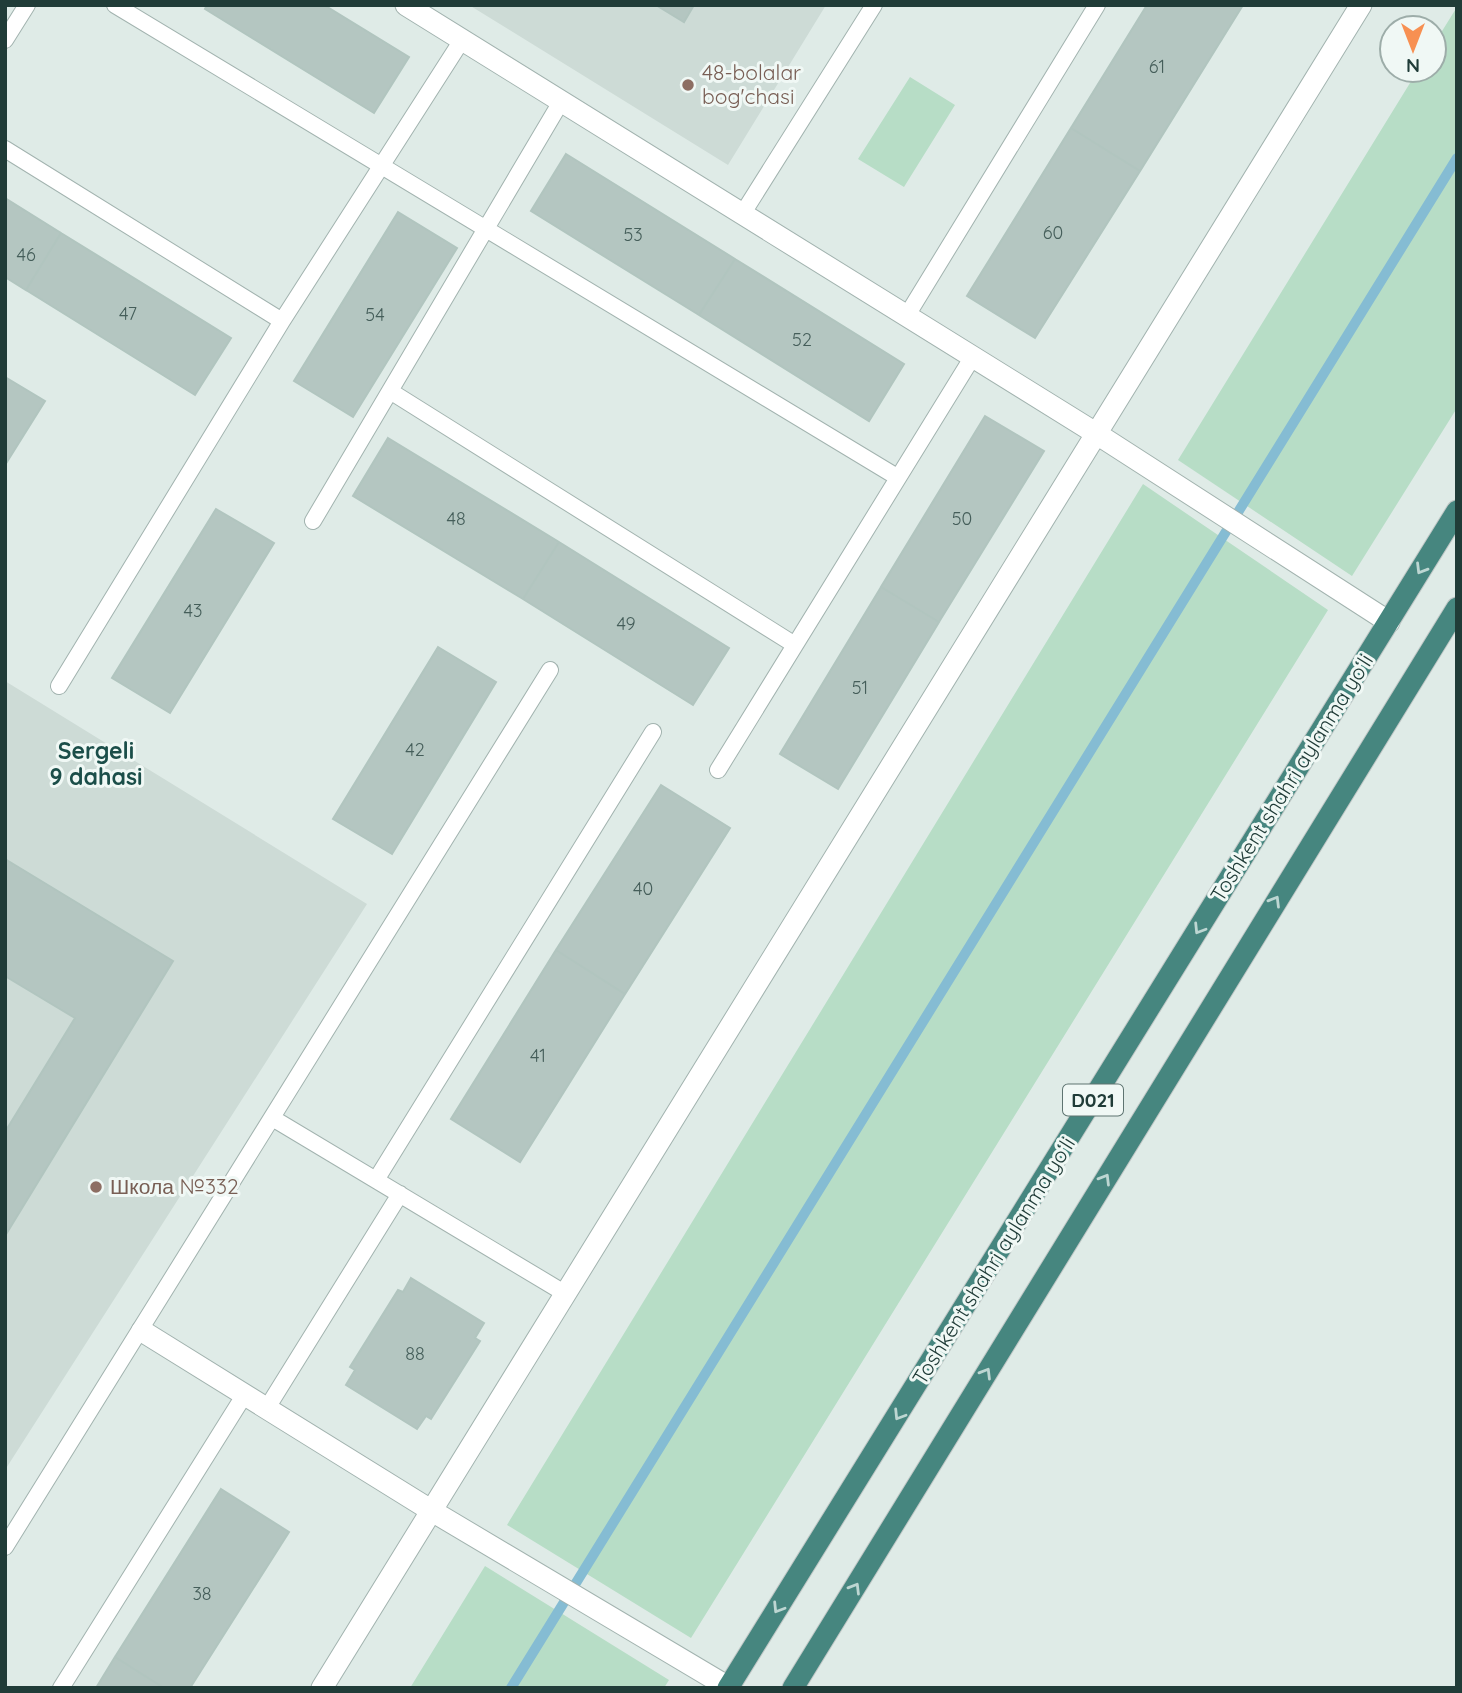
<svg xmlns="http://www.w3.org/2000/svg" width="1462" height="1693" font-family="Quicksand,sans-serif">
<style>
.built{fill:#cddbd6}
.green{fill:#b7ddc6}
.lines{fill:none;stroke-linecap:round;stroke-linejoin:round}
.stream{stroke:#85bcd3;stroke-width:10}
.building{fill:#b4c6c1;stroke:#b1c5bf;stroke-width:2}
.service-casing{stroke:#a2b3af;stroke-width:18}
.minor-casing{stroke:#a2b3af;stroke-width:23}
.trunk-casing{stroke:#c1c8c7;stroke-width:23}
.service{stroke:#fff;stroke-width:16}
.minor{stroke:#fff;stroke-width:21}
.trunk{stroke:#46867f;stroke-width:21}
.oneway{stroke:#bdd6d2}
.education-dot{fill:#8d6e63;stroke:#f0f8f5;stroke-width:2.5}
.labels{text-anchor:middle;stroke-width:6;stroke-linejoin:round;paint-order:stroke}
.number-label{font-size:18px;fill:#455e5a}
.shield{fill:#f0f8f5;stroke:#5e7471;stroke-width:2}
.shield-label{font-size:19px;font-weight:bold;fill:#203c38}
.education-label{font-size:21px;fill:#785e54;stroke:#f0f8f5;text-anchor:start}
.street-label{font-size:21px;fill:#203c38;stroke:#f0f8f5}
.neighbourhood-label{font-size:23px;font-weight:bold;fill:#1b4e49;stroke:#f0f8f5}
</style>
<rect width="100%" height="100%" fill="#dfebe7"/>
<path class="built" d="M 469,5 L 826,5 L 728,165 Z
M 5,681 L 367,904 L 5,1470 Z"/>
<path class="green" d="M 1457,7 L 1457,408 L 1352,576 L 1178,460 L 1418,70 L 1434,70 L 1434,44 Z
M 910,77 L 955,105 L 904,187 L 858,159 Z
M 1143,484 L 1328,610 L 691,1638 L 507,1525 Z
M 485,1566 L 669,1680 L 664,1688 L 410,1688 Z"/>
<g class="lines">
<path class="stream" d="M 511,1688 L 1457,158"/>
</g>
<path class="building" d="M 207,5 L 324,5 L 409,57 L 374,113 L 205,9 Z
M 656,5 L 694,5 L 684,22 Z
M 1147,5 L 1243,5 L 1140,171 L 1071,128 Z
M 1071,128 L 1140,171 L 1035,338 L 967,296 Z
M 566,154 L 735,259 L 699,315 L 531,211 Z
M 5,198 L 61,233 L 26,290 L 5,277 Z
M 398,212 L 457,248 L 353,417 L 294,381 Z
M 61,233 L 231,338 L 195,395 L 26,290 Z
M 735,259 L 904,364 L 869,421 L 699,315 Z
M 5,377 L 45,401 L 5,465 Z
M 985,416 L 1044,451 L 939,622 L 881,587 Z
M 388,438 L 559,542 L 523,599 L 353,496 Z
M 216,509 L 274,543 L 170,713 L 112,678 Z
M 559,542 L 729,648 L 693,705 L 523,599 Z
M 881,587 L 939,622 L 838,789 L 780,754 Z
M 438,647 L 496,682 L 392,854 L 333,819 Z
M 661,785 L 730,828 L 625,994 L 556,950 Z
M 5,859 L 173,961 L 5,1236 L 5,1132 L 75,1018 L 5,976 Z
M 556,950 L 625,994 L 520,1162 L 451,1119 Z
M 411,1278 L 484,1323 L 475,1338 L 480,1341 L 431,1419 L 426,1416 L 417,1429 L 346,1385 L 355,1370 L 350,1367 L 398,1290 L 403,1292 Z
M 221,1489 L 289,1532 L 190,1688 L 164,1688 L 115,1657 Z
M 115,1657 L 164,1688 L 96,1688 Z"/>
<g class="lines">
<g class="service-casing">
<path id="service" d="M 115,5 L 897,477
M 5,40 L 27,5
M 5,149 L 282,321
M 743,213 L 874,5
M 906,317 L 1097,5
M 390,391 L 795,645
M 313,521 L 562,100
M 59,686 L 282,321 L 462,40
M 718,770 L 972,358
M 274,1119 L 566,1294
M 376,1180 L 653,732
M 267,1408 L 400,1194
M 5,1547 L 550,670
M 61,1688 L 245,1394"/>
</g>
<g class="minor-casing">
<path id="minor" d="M 406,5 L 1097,434 L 1389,622
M 142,1331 L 432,1511 L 728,1687
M 322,1688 L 1361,5"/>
</g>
<g class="trunk-casing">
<path id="trunk" d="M 728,1688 L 1457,511
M 793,1688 L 1457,608"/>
</g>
<use href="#service" class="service"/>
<use href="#minor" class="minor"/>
<use href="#trunk" class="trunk"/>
</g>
<defs><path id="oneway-chevron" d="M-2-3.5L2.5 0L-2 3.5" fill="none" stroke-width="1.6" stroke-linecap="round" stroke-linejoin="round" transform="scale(1.75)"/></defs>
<g class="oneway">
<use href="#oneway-chevron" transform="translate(1421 569) rotate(121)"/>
<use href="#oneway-chevron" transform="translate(1275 901) rotate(-59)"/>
<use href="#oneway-chevron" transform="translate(1199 929) rotate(122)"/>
<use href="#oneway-chevron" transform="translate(1105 1179) rotate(-59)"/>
<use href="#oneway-chevron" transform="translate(986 1373) rotate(-59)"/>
<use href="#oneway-chevron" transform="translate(899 1415) rotate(122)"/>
<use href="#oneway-chevron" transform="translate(855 1588) rotate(-59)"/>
<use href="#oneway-chevron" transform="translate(778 1608) rotate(122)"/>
</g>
<g class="education-dot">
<circle cx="688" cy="85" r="7"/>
<circle cx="96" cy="1187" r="7"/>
</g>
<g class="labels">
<g class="number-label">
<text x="1157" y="73">61</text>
<text x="1053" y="239">60</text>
<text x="633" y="241">53</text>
<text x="26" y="261">46</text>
<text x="128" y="320">47</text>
<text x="375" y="321">54</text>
<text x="802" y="346">52</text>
<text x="456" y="525">48</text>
<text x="962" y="525">50</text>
<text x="193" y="617">43</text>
<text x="626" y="630">49</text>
<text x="860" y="694">51</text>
<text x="415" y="756">42</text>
<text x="643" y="895">40</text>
<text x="538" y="1062">41</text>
<text x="415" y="1360">88</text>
<text x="202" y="1600">38</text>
</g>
<rect class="shield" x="1063" y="1084.5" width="60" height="31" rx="5"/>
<g class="shield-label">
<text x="1093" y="1107">D021</text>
</g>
<g class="education-label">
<text x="702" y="80">48-bolalar<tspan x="702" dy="24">bog'chasi</tspan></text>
<text x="110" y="1194">Школа №332</text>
</g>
<g class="street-label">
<text transform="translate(1292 778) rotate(-58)" y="7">Toshkent shahri aylanma yoʻli</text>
<text transform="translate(994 1261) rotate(-58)" y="7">Toshkent shahri aylanma yoʻli</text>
</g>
<g class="neighbourhood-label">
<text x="96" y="759">Sergeli<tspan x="96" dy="26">9 dahasi</tspan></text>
</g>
</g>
<rect width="1462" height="1693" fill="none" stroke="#203c38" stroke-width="14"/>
<g transform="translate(1413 49) rotate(180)"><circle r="33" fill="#f0f8f5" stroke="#9dada9" stroke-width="2"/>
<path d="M0-5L12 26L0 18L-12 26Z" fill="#f79052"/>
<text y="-10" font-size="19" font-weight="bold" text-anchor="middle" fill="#203c38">N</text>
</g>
</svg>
